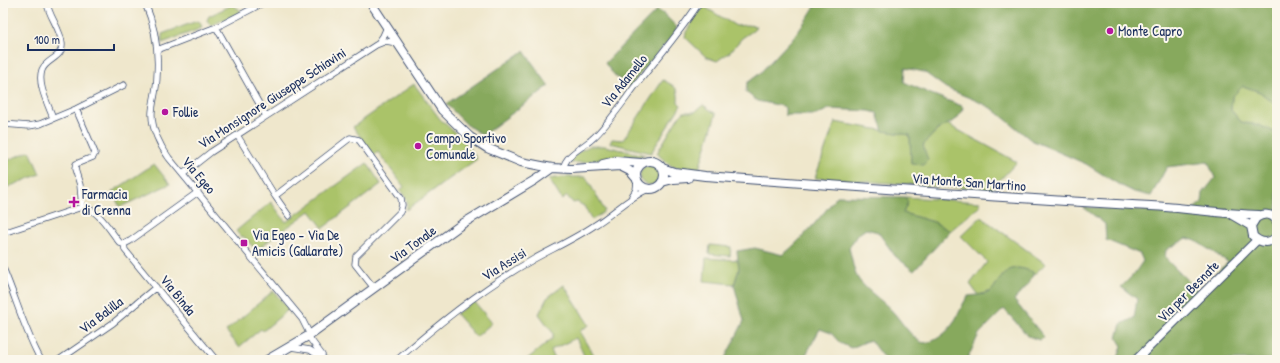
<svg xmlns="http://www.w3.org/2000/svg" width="1280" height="363" font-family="'Patrick Hand',sans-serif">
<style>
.green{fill:#aac369;stroke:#627964}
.forest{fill:#87a95d;stroke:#516c5e;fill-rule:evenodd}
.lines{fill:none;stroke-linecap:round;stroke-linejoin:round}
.street-casing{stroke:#3b4b6e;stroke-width:7}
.secondary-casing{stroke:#3b4b6e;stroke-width:10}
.street{stroke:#fff;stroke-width:5.5}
.secondary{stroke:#fff;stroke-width:8}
.poi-dot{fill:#b5179e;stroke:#fbf7ec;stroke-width:1.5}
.labels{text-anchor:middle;stroke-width:4;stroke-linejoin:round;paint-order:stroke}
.poi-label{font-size:14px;fill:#1b2f5e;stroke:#fbf7ec;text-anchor:start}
.street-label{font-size:14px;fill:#1b2f5e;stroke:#fbf7ec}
</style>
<rect width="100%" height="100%" fill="#fbf7ec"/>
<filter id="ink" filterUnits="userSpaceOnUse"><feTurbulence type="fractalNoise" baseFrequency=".025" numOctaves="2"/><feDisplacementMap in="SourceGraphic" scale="8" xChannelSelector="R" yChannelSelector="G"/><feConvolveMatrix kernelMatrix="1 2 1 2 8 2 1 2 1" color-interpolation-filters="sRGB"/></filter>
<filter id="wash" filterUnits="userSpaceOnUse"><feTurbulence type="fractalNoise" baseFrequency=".012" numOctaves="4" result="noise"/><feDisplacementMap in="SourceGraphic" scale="16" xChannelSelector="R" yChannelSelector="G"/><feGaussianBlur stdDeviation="0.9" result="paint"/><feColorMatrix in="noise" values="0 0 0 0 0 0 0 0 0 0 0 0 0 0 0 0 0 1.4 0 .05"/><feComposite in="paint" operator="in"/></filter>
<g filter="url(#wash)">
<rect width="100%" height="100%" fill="#efe7cc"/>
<path class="green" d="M 232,5 L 239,9 L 241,12 L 212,25 L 210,25 L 207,20 L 209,16 Z
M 703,6 L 736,26 L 747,25 L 756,26 L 754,30 L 742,38 L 730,52 L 717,61 L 706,57 L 685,37 L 686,32 Z
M 197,21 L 200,22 L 202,28 L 162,43 L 162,34 Z
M 663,80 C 676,87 679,88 678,102 L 681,105 L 651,153 L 610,143 L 612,139 L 623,140 Z
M 414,84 L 440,119 L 464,141 L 477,159 L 406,210 C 409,201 405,197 400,190 L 404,187 L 378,152 L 374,155 L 353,127 Z
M 1243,86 L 1260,92 L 1275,104 L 1277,104 L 1277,133 L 1258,125 L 1241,122 L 1231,110 L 1232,97 Z
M 703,105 L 716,114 L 699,169 C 677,168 673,171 657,153 L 678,118 L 684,112 L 695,112 Z
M 835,122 L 910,135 L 911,164 C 921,148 930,133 947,124 L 1017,162 L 997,183 L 994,190 L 815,178 Z
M 590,146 L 605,146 L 645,155 L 632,158 L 618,155 L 585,162 L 571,163 C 572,154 583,149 590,146 Z
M 30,151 L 40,174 L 3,189 L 3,162 Z
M 367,163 L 381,184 L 323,228 L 310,211 L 256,250 L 243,236 L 241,237 L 236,231 L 271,202 L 286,222 Z
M 154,164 L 170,184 L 120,207 L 112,192 Z
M640 175a10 10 0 1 1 20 0a10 10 0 1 1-20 0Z
M 563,177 L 586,177 L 605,211 L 592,220 L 584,206 L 577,202 L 573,203 L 567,196 L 562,200 L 549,179 Z
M 905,197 L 980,202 L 980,206 L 950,231 L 934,222 L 903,213 L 908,202 Z
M 981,217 L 1046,264 L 1033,275 L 1032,272 C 1010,262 1003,273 992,291 L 978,295 L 970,284 L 987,262 L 961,236 Z
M 710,245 L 731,247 L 730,256 L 709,254 Z
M 706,258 L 738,260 L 739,269 L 734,284 L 704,281 Z
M 564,285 L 589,325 L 580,331 L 597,360 L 586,360 L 576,338 L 551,350 L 555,360 L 526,360 L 553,338 L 553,333 L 539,314 L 547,298 Z
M 273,291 L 289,309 L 263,331 L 261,329 L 239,347 L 226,331 Z
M 474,301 L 492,323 L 476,337 L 456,314 Z"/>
<path class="forest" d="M 810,3 L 1277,3 L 1277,104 L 1275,104 L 1260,92 L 1243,86 L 1232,97 L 1231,110 L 1241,122 L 1258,125 L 1277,133 L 1277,360 L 1114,360 L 1119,355 L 1122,346 L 1117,338 L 1121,324 L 1134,318 L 1137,299 L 1121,287 L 1134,274 L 1143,261 L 1140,254 L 1106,240 L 1105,224 L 1083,207 L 1166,211 L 1186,215 L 1202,202 L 1203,193 L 1215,178 L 1208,162 L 1167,167 L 1151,196 L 1134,192 L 1118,184 L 1086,164 L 1031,140 L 993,109 L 977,101 L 946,88 L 924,72 L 905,68 L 904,82 L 931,94 L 962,106 L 963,108 L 957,119 L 937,130 L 923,145 L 928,160 L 923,165 L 911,164 L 910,135 L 883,131 L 877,113 L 869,111 L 829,109 L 816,115 L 785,115 L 785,108 L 783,106 L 757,101 L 746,92 L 747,83 L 759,74 L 792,39 L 808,17 L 815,6 ZM 1187,238 L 1196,241 L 1228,262 L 1198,291 L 1165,258 L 1166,250 Z
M 657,10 L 664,14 L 677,27 L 675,33 L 630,86 C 619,80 612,74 605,63 Z
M 524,51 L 549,86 L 483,135 L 468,126 L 446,104 Z
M 837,196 L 905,197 L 908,202 L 903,213 L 934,222 L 950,231 L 914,271 L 895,256 L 878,232 L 866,229 L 857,235 L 849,248 C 852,257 853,272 859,280 C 869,293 884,301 894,313 C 900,320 913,339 921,342 C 924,343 928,343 930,342 C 939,339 951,329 955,320 C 960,312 962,304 968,296 C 975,295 984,295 990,292 C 993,290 995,285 998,282 C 1008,267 1016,265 1033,272 L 1033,275 L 1027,286 L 1014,300 L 1044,337 L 1039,340 L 1028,336 L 1004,309 L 979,334 L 967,360 L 885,360 L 870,340 L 851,348 L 840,343 L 831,333 L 820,329 L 803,360 L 724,360 L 744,321 L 734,285 L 739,269 L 737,251 L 755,248 L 783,255 C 803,238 821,217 837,196 Z"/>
</g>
<g filter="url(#ink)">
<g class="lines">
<g class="street-casing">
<path id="street" d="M 47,3 C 49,17 61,29 62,44 C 63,58 46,59 42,70 C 37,84 48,104 53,118
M 145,3 C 155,26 159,50 157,76 C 157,88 153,100 152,112 C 151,128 160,146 169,158 L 302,319 L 310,335
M 216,27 L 266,116
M 378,43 L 383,36 L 387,27
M 157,50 L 219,26 L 263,3
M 76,109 L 95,153 L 93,157 L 76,164 L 75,169 L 80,185 L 82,207
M 3,124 L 29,126 L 40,124 L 76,109 L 124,85
M 237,135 L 275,196 L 350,138 L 359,140 L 401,198 L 402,205 L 400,212 L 356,256 L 355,264 L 374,288
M 563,169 C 566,154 581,149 592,139 C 607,126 623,102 636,85 C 658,58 680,32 699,3
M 183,174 L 211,152 L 376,45 L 386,41 L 397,43
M 275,196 L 289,216
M 632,196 L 636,190 L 637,182
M 3,233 L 82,207 C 99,209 110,231 120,243 L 124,244
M 124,244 L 125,250 L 216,360
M 124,244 L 130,241 L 198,192
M 3,268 C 16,298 25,332 41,360
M 308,336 L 322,355
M 291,347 L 310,350 L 325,360
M 59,360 L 113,323 L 156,287
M 397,360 C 440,322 484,287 534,259 C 554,248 576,238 595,225 C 613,214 628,198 648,189"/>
</g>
<g class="secondary-casing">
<path id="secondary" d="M 371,3 L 442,110 L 470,137 L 487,148 L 521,162 L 552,168 L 571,169 L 620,166 L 630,171 L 635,177
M636 175a14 14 0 1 1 28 0a14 14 0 1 1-28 0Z
M 603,164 L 616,161 L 641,163
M 662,168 L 674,172 L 705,176 C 854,187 1002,198 1151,206 C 1187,208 1223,214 1259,215
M 662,182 L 673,179 L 688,178
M 1232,215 L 1251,226
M 1277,221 C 1272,213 1263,213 1256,218 L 1251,226 L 1253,236 C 1261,244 1270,244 1277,236
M 267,360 L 308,336 L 462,224 L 535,180 L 552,168
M 1136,360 L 1257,240"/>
</g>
<use href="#street" class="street"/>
<use href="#secondary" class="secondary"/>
</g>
</g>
<g class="poi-dot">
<circle cx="1110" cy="31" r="4"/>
<circle cx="165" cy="112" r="4"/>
<circle cx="418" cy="146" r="4"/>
<path d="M72 196h4v4h4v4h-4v4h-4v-4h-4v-4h4z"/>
<rect x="240" y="239" width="8" height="8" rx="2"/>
</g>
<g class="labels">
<g class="poi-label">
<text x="1118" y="36">Monte Capro</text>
<text x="173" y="117">Follie</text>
<text x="426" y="143">Campo Sportivo<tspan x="426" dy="16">Comunale</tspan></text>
<text x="82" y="199">Farmacia<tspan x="82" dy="16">di Crenna</tspan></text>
<text x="252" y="240">Via Egeo - Via De<tspan x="252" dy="16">Amicis (Gallarate)</tspan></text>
</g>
<g class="street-label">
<text transform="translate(624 81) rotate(-51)" y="5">Via Adamello</text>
<text transform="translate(272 98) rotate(-33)" y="5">Via Monsignore Giuseppe Schiavini</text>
<text transform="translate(199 175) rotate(50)" y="5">Via Egeo</text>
<text transform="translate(969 182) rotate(4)" y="5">Via Monte San Martino</text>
<text transform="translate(413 244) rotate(-36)" y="5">Via Tonale</text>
<text transform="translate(504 264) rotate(-32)" y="5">Via Assisi</text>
<text transform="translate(1188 291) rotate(-45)" y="5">Via per Besnate</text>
<text transform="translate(178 295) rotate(51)" y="5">Via Binda</text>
<text transform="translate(101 315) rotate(-37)" y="5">Via Balilla</text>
</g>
</g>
<rect width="1280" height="363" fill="none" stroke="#fbf7ec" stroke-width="16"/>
<path d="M28 44v6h86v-6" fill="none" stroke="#1b2f5e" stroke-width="2"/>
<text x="34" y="44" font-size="12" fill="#1b2f5e" stroke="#fbf7ec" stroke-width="3" paint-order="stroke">100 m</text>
</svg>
